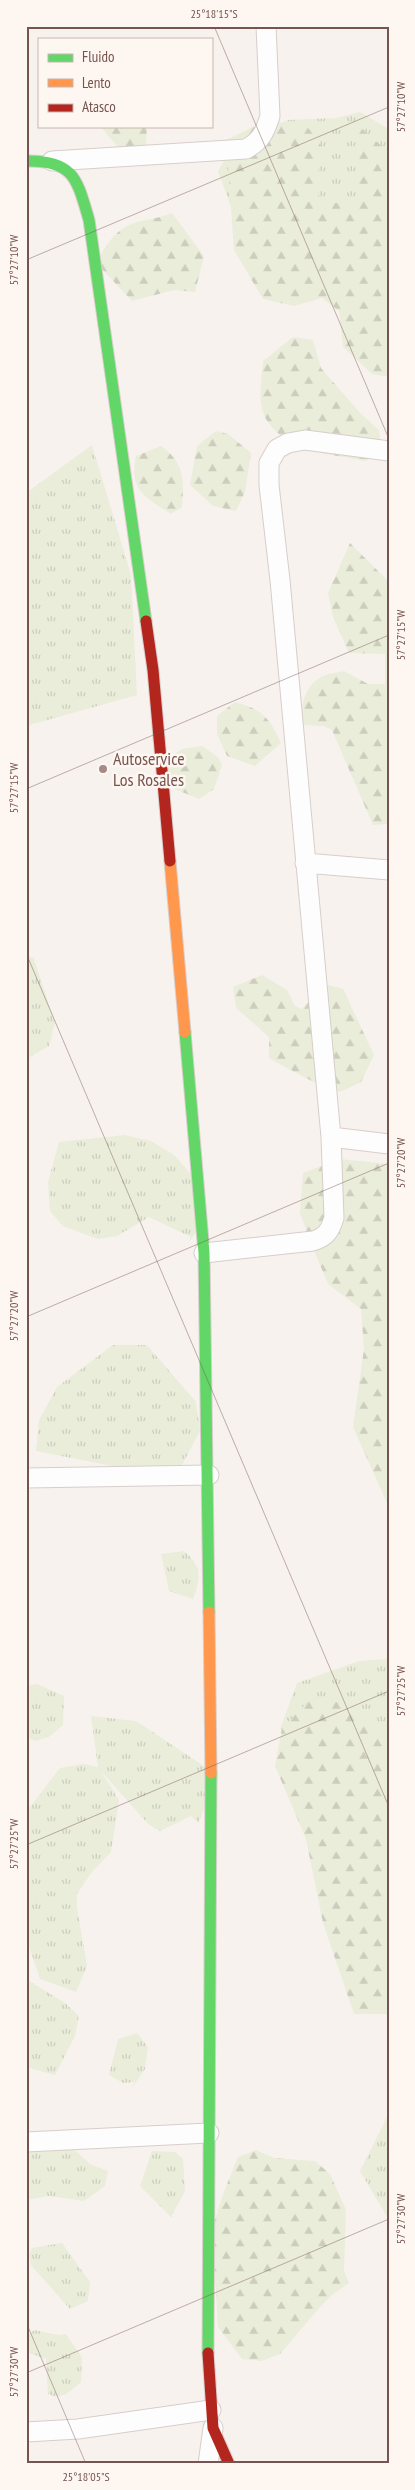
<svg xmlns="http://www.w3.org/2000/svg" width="415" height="2490" font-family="'PT Sans Narrow',sans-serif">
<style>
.grass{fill:url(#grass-tufts)}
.forest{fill:url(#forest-firs)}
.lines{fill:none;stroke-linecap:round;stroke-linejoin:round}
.street-casing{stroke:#d7cecb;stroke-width:21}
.fast-casing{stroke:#d9cecc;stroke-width:13}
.slow-casing{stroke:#d9cecc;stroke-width:13}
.jam-casing{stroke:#d9cecc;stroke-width:13}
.street{stroke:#fefdfd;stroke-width:19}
.fast{stroke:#63d668;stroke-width:11}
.slow{stroke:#ff974d;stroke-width:11}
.jam{stroke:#b3261e;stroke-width:11}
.ticks{fill:none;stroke:#76544f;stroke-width:1;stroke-opacity:0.45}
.poi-dot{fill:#a48b87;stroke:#fef6f1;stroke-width:2}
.labels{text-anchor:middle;stroke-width:5;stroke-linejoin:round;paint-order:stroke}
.poi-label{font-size:18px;fill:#76544f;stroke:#fef6f1;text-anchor:start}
.neatline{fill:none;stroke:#76544f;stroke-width:2}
.ticks-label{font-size:12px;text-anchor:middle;fill:#76544f}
</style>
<defs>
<pattern id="grass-tufts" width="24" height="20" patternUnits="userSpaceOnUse" patternTransform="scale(1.25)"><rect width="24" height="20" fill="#eaedda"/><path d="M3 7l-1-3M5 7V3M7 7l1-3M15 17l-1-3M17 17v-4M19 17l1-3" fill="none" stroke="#cccdbd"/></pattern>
<pattern id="forest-firs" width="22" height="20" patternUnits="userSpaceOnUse" patternTransform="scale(1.25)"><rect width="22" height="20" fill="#eaedda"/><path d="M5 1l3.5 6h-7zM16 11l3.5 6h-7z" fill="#cccdbd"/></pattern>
</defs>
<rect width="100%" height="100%" fill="#f8f2ef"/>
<path class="grass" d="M 360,112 L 389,129 L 389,346 L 354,304 L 242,237 L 218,171 L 235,141 L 288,120 L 336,118 Z
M 92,445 L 131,575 L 137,695 L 26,726 L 26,493 Z
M 26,954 L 34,959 L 55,1023 L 49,1046 L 26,1059 Z
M 124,1135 L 151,1141 L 174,1155 L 191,1174 L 196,1232 L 187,1245 L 191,1237 L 149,1217 L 117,1236 L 98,1239 L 63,1226 L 50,1211 L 48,1182 L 59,1142 Z
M 113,1345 L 147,1345 L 196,1402 L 200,1431 L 182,1465 L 167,1473 L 192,1465 L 150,1485 L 122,1468 L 36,1451 L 39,1420 L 57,1387 Z
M 184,1551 C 202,1566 201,1578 193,1599 L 169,1591 L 161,1554 Z
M 389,1659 L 389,1850 L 324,1790 L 280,1729 L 297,1683 L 359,1661 Z
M 37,1684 L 64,1696 L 63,1725 L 49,1737 L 35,1741 L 26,1736 L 26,1686 Z
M 91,1716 L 136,1721 L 219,1776 L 198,1823 L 191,1816 L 160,1831 L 148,1824 L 101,1771 L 119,1800 L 111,1852 L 91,1873 L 77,1894 L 77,1907 L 87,1966 L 76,1992 L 40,1979 L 26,1937 L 26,1812 L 60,1768 L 83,1764 L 98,1767 Z
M 26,1979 L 65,2003 L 79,2016 L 75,2036 L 55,2075 L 26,2067 Z
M 137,2033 L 148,2047 L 145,2069 L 130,2091 L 135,2082 L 123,2083 L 109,2075 L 118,2039 Z
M 389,2113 L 389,2220 L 360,2171 Z
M 51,2140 L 76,2151 L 90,2164 L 108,2171 L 105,2186 L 84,2201 L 49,2196 L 26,2200 L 26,2153 Z
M 152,2151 L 175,2152 L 183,2159 L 185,2191 L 171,2217 L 140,2186 Z
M 62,2243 L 90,2282 L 88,2301 L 70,2309 L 31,2265 L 29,2255 L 32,2248 Z
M 34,2330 L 59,2335 L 66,2334 L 82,2357 L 81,2382 C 70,2391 62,2401 48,2394 L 46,2359 L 26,2352 L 26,2337 Z"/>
<path class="forest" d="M 278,122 L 308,128 L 323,148 L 321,164 L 315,183 L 321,201 L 360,206 L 356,164 L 357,124 L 389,153 L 389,377 L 372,374 L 343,347 L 339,311 L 322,298 L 294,306 L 263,299 L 234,250 L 226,140 L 253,127 Z
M 100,126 L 147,126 L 146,148 L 128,159 Z
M 172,213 L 204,256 L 195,292 L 174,290 L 132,301 L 99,266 C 99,256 101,253 107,245 C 128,215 143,225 172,213 Z
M 293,337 L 313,340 L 321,368 L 361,414 L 379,430 L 382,452 L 365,461 L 321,453 L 304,444 L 293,447 C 285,439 274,431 268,422 C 256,407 262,379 263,361 Z
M 216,431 L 228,434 L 251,453 L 245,492 L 236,511 L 213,506 L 190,485 L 197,446 Z
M 161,446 C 185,463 184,481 182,507 L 171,514 C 145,497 129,491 136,456 Z
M 350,543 L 389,582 L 389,824 L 373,825 L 332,730 L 323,726 L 304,725 C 299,707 304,687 321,677 C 327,673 337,673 344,671 L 368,684 L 385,684 L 385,654 L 349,653 L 333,617 L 328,593 Z
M 235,702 C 263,710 269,717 281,743 L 255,766 L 227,756 L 217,734 L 217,716 Z
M 202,746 L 218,757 L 222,765 L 214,789 L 199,799 L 165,785 L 160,763 L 182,749 Z
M 262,975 L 287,990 L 295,1006 L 302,1009 L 313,997 L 329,985 L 343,989 L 374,1055 L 361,1082 C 354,1085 343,1092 336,1092 C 331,1092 278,1063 269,1058 L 269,1037 L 236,1008 L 233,987 Z
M 340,1159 L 389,1164 L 389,1521 L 387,1503 L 353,1427 L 364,1349 L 361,1309 L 328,1284 L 313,1248 L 300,1213 L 303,1173 Z
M 310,1700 L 348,1703 L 378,1726 L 389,1725 L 389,2014 L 354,2014 L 323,1923 L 306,1839 L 275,1766 L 282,1728 Z
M 256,2150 L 274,2158 L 315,2161 L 330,2174 L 346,2210 L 344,2271 L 349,2283 L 333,2294 L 319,2308 L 280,2354 L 261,2361 L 242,2359 L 218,2327 L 212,2230 L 223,2194 L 238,2157 Z"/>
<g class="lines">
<g class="street-casing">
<path id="street" d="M 52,161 L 246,149 C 261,141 265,132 270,116 L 266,26
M 305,863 L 389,870
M 331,1137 L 389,1144
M 204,1253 L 313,1241 C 326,1237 330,1231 334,1218 L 331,1137 L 280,580 L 269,485 L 269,463 L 277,449 L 288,443 L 305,440 L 389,451
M 26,1478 L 209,1475
M 26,2142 L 209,2133
M 26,2432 L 78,2429 L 211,2410
M 208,2464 L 213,2428"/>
</g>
<g class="fast-casing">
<path id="fast" d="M 26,161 C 74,160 77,179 89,220 L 146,621
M 185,1032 L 204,1253 L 209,1612
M 208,2353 L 211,1773"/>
</g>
<g class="slow-casing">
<path id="slow" d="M 170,861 L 185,1032
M 209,1612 L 211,1773"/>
</g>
<g class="jam-casing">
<path id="jam" d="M 146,621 L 153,670 L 170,861
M 208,2353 L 213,2428 L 229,2464"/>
</g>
<use href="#street" class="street"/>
<use href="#fast" class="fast"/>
<use href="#slow" class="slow"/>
<use href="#jam" class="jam"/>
</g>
<path class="ticks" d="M 214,26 L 389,439M 26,260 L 389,107M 26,789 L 389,635M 26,953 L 389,1807M 26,1317 L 389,1163M 26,1845 L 389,1691M 26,2322 L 86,2464M 26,2373 L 389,2219"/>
<circle class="poi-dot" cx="103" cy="769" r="5"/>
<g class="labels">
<g class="poi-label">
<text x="113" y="765">Autoservice<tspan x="113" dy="21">Los Rosales</tspan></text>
</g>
</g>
<rect width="415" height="2490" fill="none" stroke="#fef6f1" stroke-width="55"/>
<rect x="38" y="38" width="175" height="90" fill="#fef6f1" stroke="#c8b5b0"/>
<rect x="48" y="54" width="25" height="8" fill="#63d668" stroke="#c8b5b0"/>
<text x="82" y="62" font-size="15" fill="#76544f">Fluido</text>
<rect x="48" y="79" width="25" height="8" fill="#ff974d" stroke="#c8b5b0"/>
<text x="82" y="88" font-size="15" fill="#76544f">Lento</text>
<rect x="48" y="104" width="25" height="8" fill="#b3261e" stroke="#c8b5b0"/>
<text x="82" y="112" font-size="15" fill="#76544f">Atasco</text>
<rect x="28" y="28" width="360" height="2434" class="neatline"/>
<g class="ticks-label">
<text x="214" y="18">25°18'15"S</text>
<text transform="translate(401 107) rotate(-90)" y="4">57°27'10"W</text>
<text transform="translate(14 260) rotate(-90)" y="4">57°27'10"W</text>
<text transform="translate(401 635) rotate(-90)" y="4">57°27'15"W</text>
<text transform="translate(14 788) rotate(-90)" y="4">57°27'15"W</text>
<text transform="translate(401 1163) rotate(-90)" y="4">57°27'20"W</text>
<text transform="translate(14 1316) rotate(-90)" y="4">57°27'20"W</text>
<text transform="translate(401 1691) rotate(-90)" y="4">57°27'25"W</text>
<text transform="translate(14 1844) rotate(-90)" y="4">57°27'25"W</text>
<text transform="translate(401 2219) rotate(-90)" y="4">57°27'30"W</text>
<text transform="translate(14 2372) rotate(-90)" y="4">57°27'30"W</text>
<text x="86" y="2481">25°18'05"S</text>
</g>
</svg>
